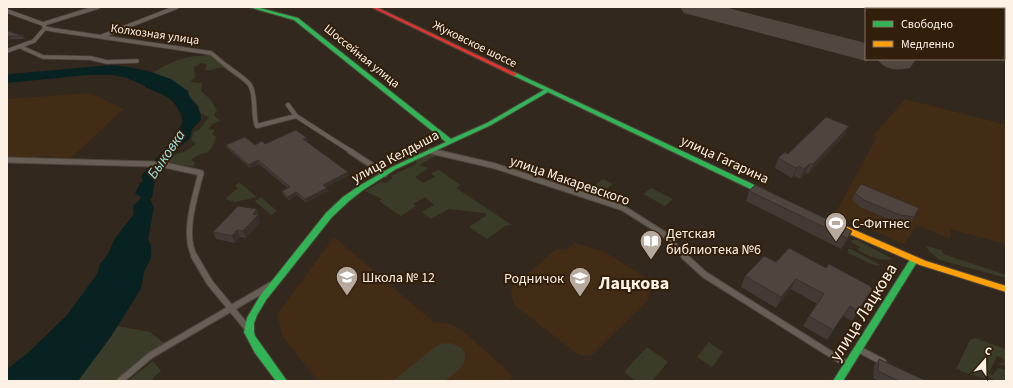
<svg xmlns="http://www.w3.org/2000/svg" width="1013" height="388" font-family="'Source Sans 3',sans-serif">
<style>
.built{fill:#432c16}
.green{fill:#3a3c29}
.water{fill:#082222}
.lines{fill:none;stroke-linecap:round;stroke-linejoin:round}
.river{fill:#082222;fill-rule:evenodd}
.runway{fill:#51473e;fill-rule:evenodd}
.street-far3-casing{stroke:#4f463d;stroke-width:5}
.street-far2-casing{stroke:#4f463d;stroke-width:5.5}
.street-far1-casing{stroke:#4f463d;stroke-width:7}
.street-casing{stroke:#4f463d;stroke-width:8}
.fast-casing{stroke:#4f463d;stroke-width:2}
.slow-casing{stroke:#4f463d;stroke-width:2}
.jam-casing{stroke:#4f463d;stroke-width:2}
.street-far3{stroke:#675e56;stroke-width:3.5}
.street-far2{stroke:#675e56;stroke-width:4}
.street-far1{stroke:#675e56;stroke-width:5}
.street{stroke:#675e56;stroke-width:6}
.fast{fill:#30b455;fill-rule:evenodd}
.slow{fill:#ff9f0a;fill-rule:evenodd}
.jam{fill:#e5322d;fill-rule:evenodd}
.rail-casing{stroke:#6f665e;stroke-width:2.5}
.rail{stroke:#311e0b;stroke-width:1.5;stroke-dasharray:4;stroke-linecap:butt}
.wall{fill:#443a35}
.shaded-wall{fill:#37302b}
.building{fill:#4f443e;stroke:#37302b}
.labels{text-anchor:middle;stroke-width:4;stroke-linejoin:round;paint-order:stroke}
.far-street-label{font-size:12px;fill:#fdf0e5;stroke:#311e0b}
.street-label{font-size:14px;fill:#fdf0e5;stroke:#311e0b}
.poi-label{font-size:14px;fill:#fdf0e5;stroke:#311e0b;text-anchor:start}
.water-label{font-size:15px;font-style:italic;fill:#9be4e7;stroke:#311e0b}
.near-street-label{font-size:17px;fill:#fdf0e5;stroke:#311e0b}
.district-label{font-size:18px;font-weight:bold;fill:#fdf0e5;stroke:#311e0b}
</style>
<rect width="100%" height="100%" fill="#33281d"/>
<path class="built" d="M 90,93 L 123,109 L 71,158 L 52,158 L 53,156 L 38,156 L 35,158 L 7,156 L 7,99 Z
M 905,99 L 1006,125 L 1006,244 L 950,229 L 951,239 L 917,225 L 904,244 L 835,214 L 877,137 L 873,136 Z
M 334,237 L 430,319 L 433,322 L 450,324 L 463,331 L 513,376 L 508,381 L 318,381 L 283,337 L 278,317 L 279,312 Z
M 575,243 L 605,252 L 648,279 L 652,286 L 648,300 L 593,354 L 588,356 L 580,355 L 574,351 L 515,306 L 511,295 L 512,288 L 556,249 L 566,250 Z"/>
<path class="green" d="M 213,53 L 216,55 L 218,61 L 229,64 L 237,72 L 229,72 C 220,62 216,72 205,70 L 207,64 L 201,63 L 194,67 L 195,77 L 190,82 L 202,83 L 201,91 L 211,100 L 217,111 L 214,115 L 220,121 L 212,124 L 208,129 L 215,130 L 212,134 L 216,137 C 209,158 207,149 192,159 L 192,161 L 195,163 L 194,166 L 187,166 L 166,161 L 168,157 C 182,152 185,154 196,143 L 191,140 L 194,132 L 200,129 L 209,117 L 199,112 L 199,106 L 196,103 L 153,73 C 166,64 183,56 200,56 C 204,56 208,54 213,53 Z
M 425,153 L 437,155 L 419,165 L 428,168 L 415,177 L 423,183 L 435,177 L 431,173 L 439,170 L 460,185 L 456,188 L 512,225 L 505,226 L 487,239 L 469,227 L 487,215 L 484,213 L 449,209 L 431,219 L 422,212 L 434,205 L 425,197 L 413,204 L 416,206 L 401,216 L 379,201 L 382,199 L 365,191 L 382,181 L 385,183 L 393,178 L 391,176 L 416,164 L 417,157 Z
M 603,179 L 613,184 L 599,195 L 590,189 Z
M 239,182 L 257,197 L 235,202 L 225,199 L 238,188 L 235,186 Z
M 651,188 L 673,199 L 665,206 L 643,194 Z
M 261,197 L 277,211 L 271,215 L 255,201 Z
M 852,240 L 857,240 L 893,259 C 881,262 868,256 858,250 L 860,247 L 851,242 Z
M 926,246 L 941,250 L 943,254 L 1006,275 L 1006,278 L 940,260 L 929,251 Z
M 848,249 L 851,249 L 880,265 L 878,266 L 871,264 L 848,253 Z
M 117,326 L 150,332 L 164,343 L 116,381 L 78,381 Z
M 975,338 L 1006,349 L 1006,366 L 997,364 L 1005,362 L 1002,358 L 997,356 L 989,373 L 993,375 L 998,368 L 1006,370 L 1006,381 L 997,381 L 986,376 L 986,379 L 960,371 L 961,370 L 956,369 L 970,340 Z
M 709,342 L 723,352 L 712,367 L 697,357 Z
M 450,343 L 462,348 C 472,363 455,373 444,381 L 393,381 L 434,348 L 440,344 Z
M 647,347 L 668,362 L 652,381 L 636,381 L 624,372 Z
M 153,361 L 161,371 L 153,378 L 153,381 L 128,381 Z"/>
<path class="water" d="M 111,65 L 129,67 L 151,72 L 171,79 L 188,91 C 190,103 201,103 201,120 L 192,129 L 190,138 L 171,154 L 169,157 L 170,160 L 160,162 L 179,145 L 185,134 L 190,116 L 178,96 L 152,89 L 127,78 L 112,75 L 88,75 L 7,83 L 7,75 L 11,74 Z
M 145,181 L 151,183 L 152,191 L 150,199 L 154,208 L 148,239 L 151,245 L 151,258 L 144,272 L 141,289 L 110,338 L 78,381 L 7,381 L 7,369 L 29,352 L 67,315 L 97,274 L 100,264 L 108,254 L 115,238 L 134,214 L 133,206 L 142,197 L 135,194 L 140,183 Z"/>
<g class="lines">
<path class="river" d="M 148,82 L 175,94 L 180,98 L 192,117 L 192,122 L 179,145 L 153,177 L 155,180 L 152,198 L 146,202 L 140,198 L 143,180 L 141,177 C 153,159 174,144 182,123 C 184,116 175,103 170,99 C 163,94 153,91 145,87 L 145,83 Z"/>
<path class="runway" d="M 680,7 L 724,7 L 866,43 L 866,59 L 875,59 L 866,61 L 855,58 L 684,13 Z
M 877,59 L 913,59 L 915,61 L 910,68 C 897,71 885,70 877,59 Z"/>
<g class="street-far3-casing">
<path id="street-far3" d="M 868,7 L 873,9
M 934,7 L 939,9
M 973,7 L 978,9
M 7,11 L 43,24 L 45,28 L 54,30 L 211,53 L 229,68
M 1004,21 L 1006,21
M 43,24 L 98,7
M 100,37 L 177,7
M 1004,39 L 1006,40
M 21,47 L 43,57 L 90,58 L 107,62 L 137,61
M 7,51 L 34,41 L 45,28"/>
</g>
<g class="street-far2-casing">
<path id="street-far2" d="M 228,67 C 234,72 246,79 250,85 C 257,97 252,114 257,126 L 296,116 L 352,152
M 288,105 L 296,116
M 430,151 L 435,152"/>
</g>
<g class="street-far1-casing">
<path id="street-far1" d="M 350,151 L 385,174
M 431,151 L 495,166 L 623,208 L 664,234 L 685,257
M 7,160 L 151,164 L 165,165 L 201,173 C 195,196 182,236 195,257"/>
</g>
<g class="street-casing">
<path id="street" d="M 194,256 L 210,283 L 249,330
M 684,256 L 705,275 L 848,365
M 858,349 L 883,362
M 120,381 L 151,355 L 273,284"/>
</g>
<g class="fast-casing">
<path id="fast" d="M 249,7 L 256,7 L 298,18 L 451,139 L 487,123 L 544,90 L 512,75 L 511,74 L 514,72 L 765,190 L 766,192 L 765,194 L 761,194 L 548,92 L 491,125 L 396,169 L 363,190 L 349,201 L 332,217 L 266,300 L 257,315 L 254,323 L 254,332 L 255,336 L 287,381 L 276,381 L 255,353 L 244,332 L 247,318 L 260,296 L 326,213 L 343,197 L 359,186 L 392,167 L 446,142 L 294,20 Z
M 914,257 L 917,258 L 918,260 L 917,262 L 843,381 L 833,381 L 911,258 Z"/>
</g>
<g class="slow-casing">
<path id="slow" d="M 843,225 L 926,261 L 1006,286 L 1006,292 L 920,265 L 840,230 L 839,228 L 840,226 Z"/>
</g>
<g class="jam-casing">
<path id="jam" d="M 371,7 L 376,7 L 517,74 L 514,76 L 512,75 Z"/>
</g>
<use href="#street-far3" class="street-far3"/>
<use href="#street-far2" class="street-far2"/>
<use href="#street-far1" class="street-far1"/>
<use href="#street" class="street"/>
<use href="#fast" class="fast"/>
<use href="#slow" class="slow"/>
<use href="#jam" class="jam"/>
<g class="rail-casing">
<path id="rail" d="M 944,7 L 949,9
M 1004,34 L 1006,35"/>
</g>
<use href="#rail" class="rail"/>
</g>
<path class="wall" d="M 7,32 L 23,36 L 24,39 L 11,39 L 7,40 Z
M 849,126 L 845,135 L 808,174 L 806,173 L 800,179 L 794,176 L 792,178 L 775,168 L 778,158 Z
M 307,138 L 308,141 L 306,142 L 349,175 L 326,187 L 328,191 L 306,203 L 297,195 L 289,200 L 283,195 L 282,191 L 288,188 L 259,164 L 250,168 L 227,148 L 226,145 L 255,145 Z
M 749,191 L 852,231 L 847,241 L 841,249 L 746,201 Z
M 855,193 L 914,217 L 910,224 L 896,222 L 860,207 L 852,199 Z
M 259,216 L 258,217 L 260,222 L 246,238 L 240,237 L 235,243 L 216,239 L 213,232 Z
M 776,262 L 826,268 L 872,289 L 852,321 L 843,316 L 827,340 L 803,326 L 809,316 L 817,304 L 791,289 L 776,308 L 741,287 L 745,276 Z
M 879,359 L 926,381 L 879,381 L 873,378 L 874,366 Z"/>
<path class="shaded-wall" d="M 9,36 L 11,39 L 7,40 L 7,37 Z
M 849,126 L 845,135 L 808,174 L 813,164 Z
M 307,138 L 308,141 L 304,143 L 303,139 Z
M 258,160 L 259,164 L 250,168 L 249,165 Z
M 810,163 L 806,173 L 800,179 L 804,169 Z
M 798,166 L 794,176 L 792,178 L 796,168 Z
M 348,172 L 349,175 L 324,188 L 323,185 Z
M 327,188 L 328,191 L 306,203 L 305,199 Z
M 296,192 L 297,195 L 289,200 L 288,197 Z
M 257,209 L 259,216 L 258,217 L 260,222 L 246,238 L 243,231 L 253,214 Z
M 237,230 L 240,237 L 235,243 L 232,236 Z
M 852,231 L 847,241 L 841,249 L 847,238 Z
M 796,279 L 791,289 L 776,308 L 781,297 Z
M 850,306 L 843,316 L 827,340 L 833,330 Z"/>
<path class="building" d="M 8,31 L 23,36 L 9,36 L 7,37 L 7,32 Z
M 826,117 L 849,126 L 813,164 L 810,163 L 804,169 L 798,166 L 796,168 L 778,158 L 785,152 L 788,154 Z
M 296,130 L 307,138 L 303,139 L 348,172 L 323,185 L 327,188 L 305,199 L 296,192 L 288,197 L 282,191 L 290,187 L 258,160 L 249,165 L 226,145 L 245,137 L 255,145 L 262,141 L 265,144 Z
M 861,184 L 919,208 L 914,217 L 900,215 L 864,200 L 855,193 Z
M 755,185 L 852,231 L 847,238 L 749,191 Z
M 238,206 L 257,209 L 253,214 L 258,215 L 243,231 L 237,230 L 232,236 L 213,232 Z
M 789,248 L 826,268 L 829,264 L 870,286 L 872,289 L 858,311 L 850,306 L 833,330 L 809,316 L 824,294 L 796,279 L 781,297 L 745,276 L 764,256 L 776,262 Z
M 879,359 L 926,381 L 899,381 L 878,371 Z"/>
<defs>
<g id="stadium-pin" transform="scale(1.15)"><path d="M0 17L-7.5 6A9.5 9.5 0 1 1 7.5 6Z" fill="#b6aa9f" stroke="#311e0b"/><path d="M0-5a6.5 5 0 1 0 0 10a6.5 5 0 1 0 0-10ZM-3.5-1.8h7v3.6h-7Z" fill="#fff"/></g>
<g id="library-pin" transform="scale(1.15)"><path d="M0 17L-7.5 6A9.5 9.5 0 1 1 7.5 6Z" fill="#b6aa9f" stroke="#311e0b"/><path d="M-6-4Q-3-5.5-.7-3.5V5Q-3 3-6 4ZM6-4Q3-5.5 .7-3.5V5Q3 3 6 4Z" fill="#fff"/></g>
<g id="school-pin" transform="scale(1.15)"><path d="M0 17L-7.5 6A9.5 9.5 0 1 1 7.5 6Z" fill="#b6aa9f" stroke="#311e0b"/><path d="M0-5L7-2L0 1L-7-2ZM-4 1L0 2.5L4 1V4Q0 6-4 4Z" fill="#fff"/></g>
</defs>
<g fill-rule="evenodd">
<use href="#stadium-pin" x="836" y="223"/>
<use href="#library-pin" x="651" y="241"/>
<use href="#school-pin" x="347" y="277"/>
<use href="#school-pin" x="580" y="278"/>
</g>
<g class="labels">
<g class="far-street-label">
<text transform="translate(155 34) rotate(8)" y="4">Колхозная улица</text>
<text transform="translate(475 44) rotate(26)" y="4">Жуковское шоссе</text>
<text transform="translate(362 56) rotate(39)" y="4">Шоссейная улица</text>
</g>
<g class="street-label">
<text transform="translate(395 156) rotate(-28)" y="5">улица Келдыша</text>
<text transform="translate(725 159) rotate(25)" y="5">улица Гагарина</text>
<text transform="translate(570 180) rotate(19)" y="5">улица Макаревского</text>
</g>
<g class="poi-label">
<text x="852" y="228">С-Фитнес</text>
<text x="666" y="238">Детская<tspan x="666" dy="16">библиотека №6</tspan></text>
<text x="362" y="282">Школа № 12</text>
<text x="564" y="283" text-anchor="end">Родничок</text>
</g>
<g class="water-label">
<text transform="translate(166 154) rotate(-56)" y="5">Быковка</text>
</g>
<g class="near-street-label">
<text transform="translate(863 312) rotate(-58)" y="6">улица Лацкова</text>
</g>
<g class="district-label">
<text x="634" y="289">Лацкова</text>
</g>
</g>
<rect width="1013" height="388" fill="none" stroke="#fdf0e5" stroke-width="16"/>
<rect x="865" y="8" width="140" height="52" fill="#311e0b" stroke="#837262"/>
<rect x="873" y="21" width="20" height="6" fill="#30b455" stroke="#837262"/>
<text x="901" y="28" font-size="12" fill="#fdf0e5">Свободно</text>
<rect x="873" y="41" width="20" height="6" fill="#ff9f0a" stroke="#837262"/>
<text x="901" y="48" font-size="12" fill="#fdf0e5">Медленно</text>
<g transform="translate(985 360) rotate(20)" stroke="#311e0b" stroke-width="3" paint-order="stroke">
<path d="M0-3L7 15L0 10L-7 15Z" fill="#fdf0e5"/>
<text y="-6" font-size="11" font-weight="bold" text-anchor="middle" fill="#fdf0e5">С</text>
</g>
</svg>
